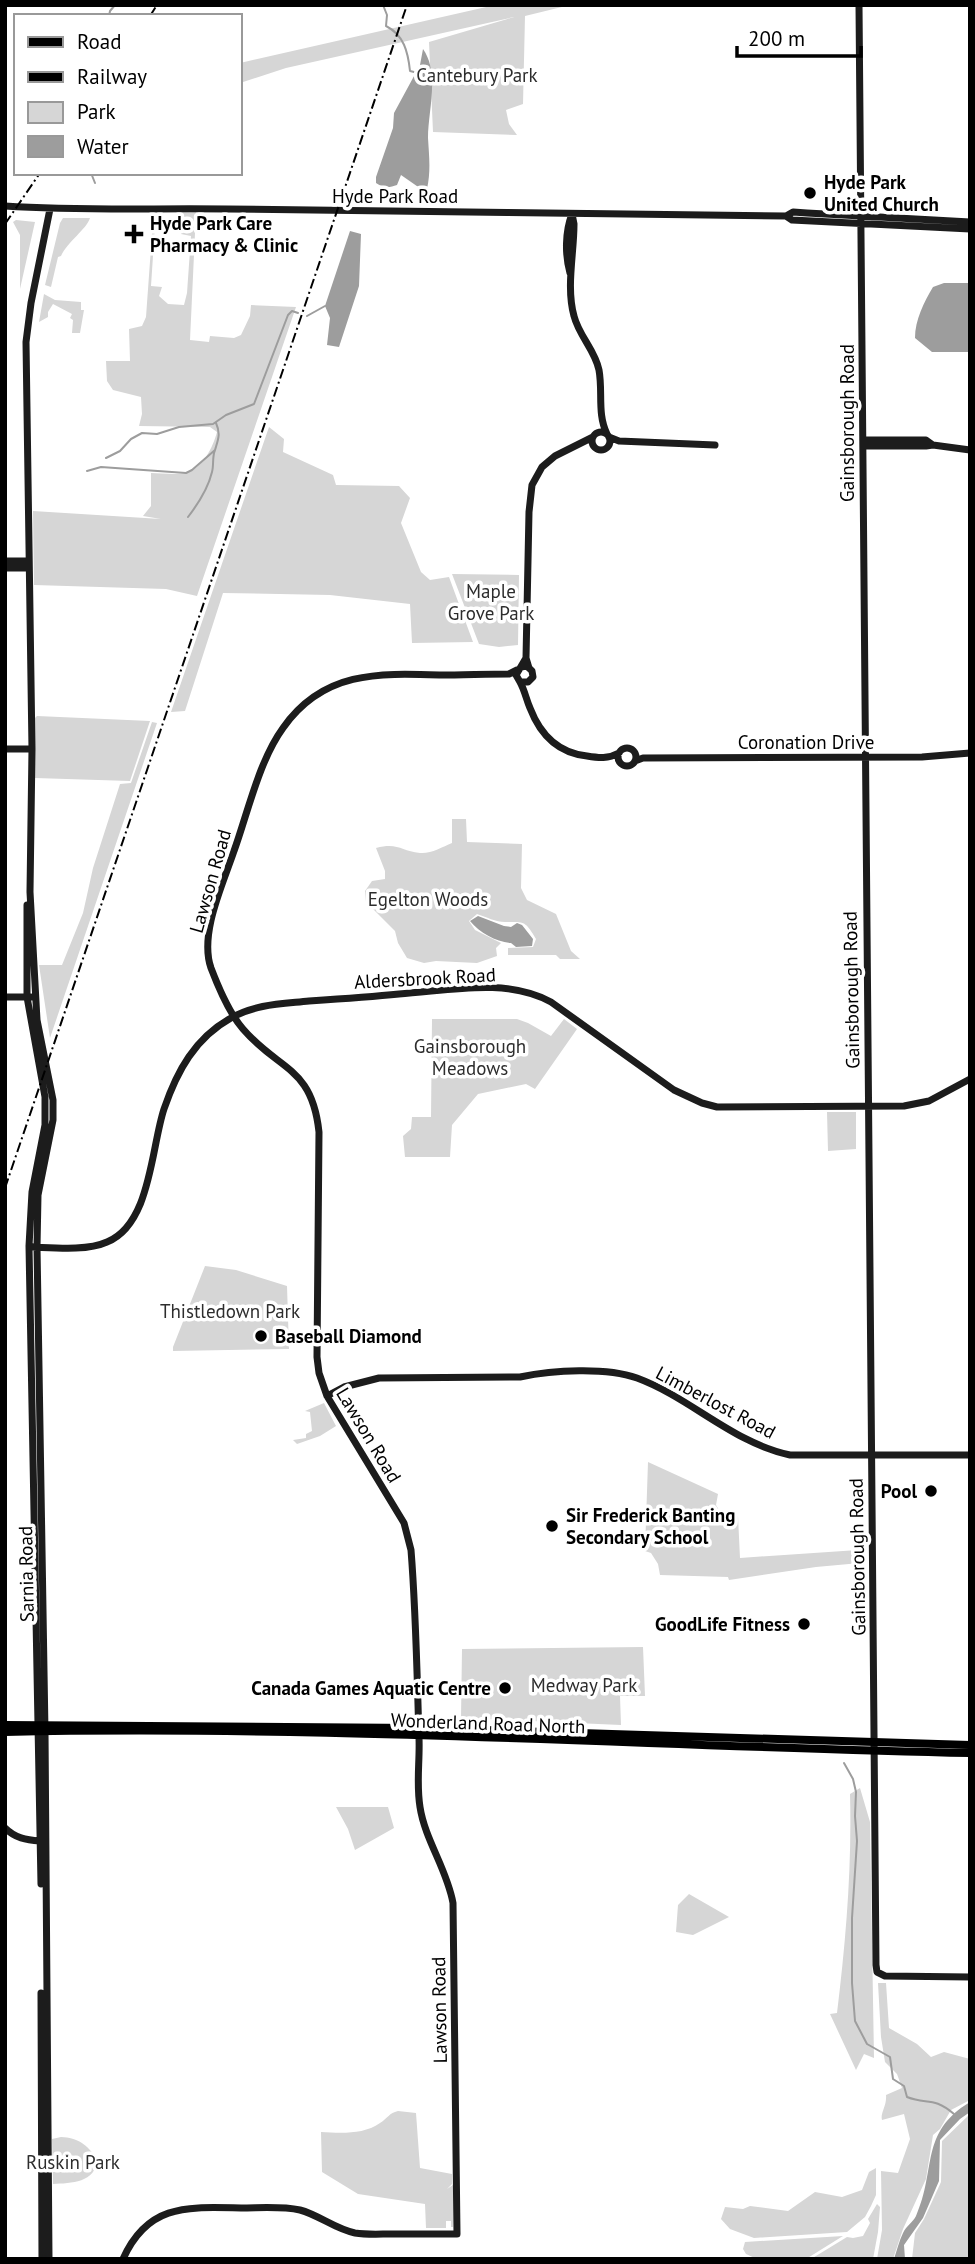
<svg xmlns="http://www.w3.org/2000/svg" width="975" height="2264" font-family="'PT Sans',sans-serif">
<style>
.green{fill:#d6d6d6}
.water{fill:#9d9d9d}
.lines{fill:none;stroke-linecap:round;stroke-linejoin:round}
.stream{stroke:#9d9d9d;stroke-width:2}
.secondary{stroke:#1c1c1c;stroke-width:7}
.primary{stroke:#000;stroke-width:8}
.rail{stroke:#000;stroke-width:2;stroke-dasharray:10 3.5 2 3.5;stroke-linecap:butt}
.poi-dot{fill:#000;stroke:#fff;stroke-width:2.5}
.labels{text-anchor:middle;stroke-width:7;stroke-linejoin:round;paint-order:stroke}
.park-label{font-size:19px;fill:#2d2d2d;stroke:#fff}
.poi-label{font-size:19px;font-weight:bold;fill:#000;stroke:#fff;text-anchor:start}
.street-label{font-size:19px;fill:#000;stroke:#fff}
</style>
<rect width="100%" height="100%" fill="#fff"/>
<path class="green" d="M 495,5 L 570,5 L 525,16 L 523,104 L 506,110 L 509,124 L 517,135 L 433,132 L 429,42 L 514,17 L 286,68 L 240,83 L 240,63 Z
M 181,211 L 196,212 L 190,340 L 209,342 L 210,336 L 234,338 L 241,335 L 250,316 L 251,305 L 296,307 L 197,596 L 166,589 L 34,585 L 33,511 L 161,519 L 143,516 L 151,506 L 151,473 C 161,473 176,475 186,473 C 203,468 213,447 217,432 L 210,427 L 139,426 L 142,414 L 141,397 L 113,390 L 107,381 L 106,361 L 130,361 L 129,329 L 142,326 L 146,317 L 153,220 L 155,217 L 164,217 L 166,227 L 155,226 L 151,286 L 162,287 L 159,296 L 168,304 L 184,305 L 187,293 L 191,236 L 181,234 L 181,221 L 179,220 Z
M 63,218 L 90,218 C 86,230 68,241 61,256 L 58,257 L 51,287 L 45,285 L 60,223 Z
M 16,220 L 35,222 L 20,289 L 20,235 L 13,222 Z
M 44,294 L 55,300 L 81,302 L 81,310 L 84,310 L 80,333 L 72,333 L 73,320 L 70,318 L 72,314 L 53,304 L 48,312 L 48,317 L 39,322 Z
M 269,427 L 284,439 L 283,452 L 333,475 L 336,485 L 399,486 L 410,498 L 401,523 L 421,572 L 430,580 L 449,577 L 473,642 L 412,643 L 410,604 L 330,595 L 223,593 L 185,711 L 171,712 Z
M 452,574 L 519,575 L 518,645 L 499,647 L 479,644 Z
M 37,716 L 150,721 L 130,781 L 35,778 L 35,718 Z
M 152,722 L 157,723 L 50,1038 L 39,965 L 62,965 L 83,913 L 93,868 L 120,784 L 131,783 Z
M 452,819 L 466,819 L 467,842 L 522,844 L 521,888 L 527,900 L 556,914 L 571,951 L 580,959 L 560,959 L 556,955 L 508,955 L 508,948 L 533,947 L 536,939 C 525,920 524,922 505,922 C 496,922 486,917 477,914 L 469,921 L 475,930 L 501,943 L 496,948 L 497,956 L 477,963 L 436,961 L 424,963 L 407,958 L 398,943 L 395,931 L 366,902 L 365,891 L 372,881 L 385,879 L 385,871 L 376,848 C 398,842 401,851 420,853 C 431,854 442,847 452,843 Z
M 432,1019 L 517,1019 L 528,1023 L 551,1036 L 564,1019 L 577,1029 L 535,1089 L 526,1084 L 478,1094 L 452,1125 L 450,1157 L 405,1157 L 403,1136 L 411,1129 L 412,1117 L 431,1117 Z
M 827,1112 L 856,1112 L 856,1149 L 828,1151 Z
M 205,1266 L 236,1270 L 287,1286 L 289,1349 L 173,1351 L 173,1347 Z
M 324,1403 L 336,1426 L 320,1436 L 297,1444 L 293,1440 L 306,1438 L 306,1434 L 312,1431 L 310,1412 L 305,1411 Z
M 648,1462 L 718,1494 L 716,1505 L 723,1517 L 738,1516 L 740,1558 L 858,1550 L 860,1563 L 816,1567 L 729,1580 L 728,1577 L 660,1575 L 658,1564 L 651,1553 L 645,1551 Z
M 643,1647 L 645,1696 L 620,1696 L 621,1725 L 461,1718 L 462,1649 Z
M 860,1788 L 870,1822 L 874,2058 L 864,2054 L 856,2070 L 830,2014 L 837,2013 C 846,1940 852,1867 850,1794 Z
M 336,1807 L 388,1807 L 394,1828 L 355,1850 L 348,1829 Z
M 689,1894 L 729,1917 L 693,1935 L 676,1932 L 678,1905 Z
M 878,1983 L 886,1983 L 889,2028 L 917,2044 L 931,2057 L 944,2052 L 970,2059 L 968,2101 L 951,2110 L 940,2129 L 933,2135 L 926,2179 L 903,2229 L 893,2259 L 877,2259 L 882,2230 L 881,2171 L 898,2173 L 910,2139 L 904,2114 L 882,2120 C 880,2113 887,2106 886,2095 L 902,2088 L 897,2074 L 885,2062 L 881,2037 Z
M 398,2111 L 416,2113 L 420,2168 L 452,2174 L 452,2184 L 447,2189 L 453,2185 L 453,2227 L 451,2227 L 451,2221 L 446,2221 L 446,2228 L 426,2228 L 425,2204 L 358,2194 L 322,2172 L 321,2132 C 340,2133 363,2135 380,2123 C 388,2118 389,2113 398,2111 Z
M 970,2114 L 970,2259 L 912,2259 L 915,2233 L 924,2219 L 941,2182 L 942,2141 Z
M 61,2137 C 78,2138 87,2144 97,2159 C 96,2183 71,2183 53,2184 L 52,2139 Z
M 876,2168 L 876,2195 L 871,2206 L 865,2217 L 847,2232 L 754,2238 L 730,2229 L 721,2219 L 725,2207 L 743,2209 L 750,2206 L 788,2211 L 815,2192 L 842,2197 L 862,2190 L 869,2172 Z
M 877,2204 L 880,2207 L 878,2232 L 873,2259 L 811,2259 L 847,2237 L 853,2238 L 863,2236 L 870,2223 L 868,2219 Z
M 843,2236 L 806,2259 L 757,2259 L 746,2254 L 743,2249 L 745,2242 Z"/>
<path class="water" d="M 423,49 C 440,73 428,111 428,138 C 429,155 431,171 427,189 L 424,191 L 401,175 L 397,185 C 389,188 383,188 376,183 L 376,177 L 393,128 L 394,113 L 420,65 Z
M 350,231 L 361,234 L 359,286 L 339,347 L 327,345 L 330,318 L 325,306 Z
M 944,283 L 970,283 L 970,352 L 932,352 L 915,338 C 915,320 924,302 933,287 Z
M 478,916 L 504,926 L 511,927 L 517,923 L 522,925 L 533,939 L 532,946 L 516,947 L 511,943 C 496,942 480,933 470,921 Z
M 970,2102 L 970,2112 L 960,2119 L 940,2140 L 939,2181 L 923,2218 L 904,2245 L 905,2259 L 894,2259 C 897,2250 899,2241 903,2233 C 906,2226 913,2222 916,2216 C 937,2169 919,2133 970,2102 Z"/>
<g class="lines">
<path class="stream" d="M 383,5 L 387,15 L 386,26 C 404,35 408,52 410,71 L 414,72
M 109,16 L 110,11 L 115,5
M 91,173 L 95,183
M 307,316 L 325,306
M 106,458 L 120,451 L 131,439 L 142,433 L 157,434 L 179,427 L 213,424 L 226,415 L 254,404 L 288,315 L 292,311 L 298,313
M 87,471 L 101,467 L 186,473 L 192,470 L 215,450
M 188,517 C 198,504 208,489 212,472 C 214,465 212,457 215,450 C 218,440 221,434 216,423
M 844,1763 L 853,1779 L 856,1792 L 855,1816 L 857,1841 L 852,1918 L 852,1983 L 855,2021 L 867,2044 L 890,2057 L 893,2079 L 904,2086 L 907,2097 C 927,2105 933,2096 954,2114"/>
<path class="secondary" d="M 859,5 L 876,1965 L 877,1972 L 885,1976 L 970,1977
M 5,206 C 80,211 154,208 228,209 C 414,210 600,215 786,216 L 793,212 L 807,213 L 970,222
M 572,214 L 574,224 C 574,254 566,287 574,316 C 579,336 595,350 599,370 C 603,392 597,414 607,434
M 786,216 L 792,220 L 970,229
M 570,273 C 565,255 565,232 572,214
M592 441a9 9 0 1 1 18 0a9 9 0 1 1-18 0Z
M 609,437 L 619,441 L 715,445
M 863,440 L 926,440 L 933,445 L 970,450
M 863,446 L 926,446 L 933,445
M 5,561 L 28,561
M 5,568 L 29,568
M 521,667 L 527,666 L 532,671 L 533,677 L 528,682 L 520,682 L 516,675 L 526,658
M 529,668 L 526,658 L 529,512 L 532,485 L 542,467 L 555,456 L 593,437
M 520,682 C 525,691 526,699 530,708 C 540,734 558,753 587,756 C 599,758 608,759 619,753
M618 757a9 9 0 1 1 18 0a9 9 0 1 1-18 0Z
M 5,749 L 32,749
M 635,761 L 643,758 L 922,757 L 970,753
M 27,905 L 27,997 L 45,1097 L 45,1125 L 32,1192 L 29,1246 L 41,1884
M 5,997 L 31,997
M 33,1247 C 56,1248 87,1251 107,1242 C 151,1224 151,1148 164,1109 C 177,1071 195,1038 231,1018 C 256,1004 281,1004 309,1001 C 339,999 369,997 399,994 C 448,991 505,977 551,1002 L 674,1090 L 702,1103 L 717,1107 L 904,1106 L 929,1101 L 970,1079
M 327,1396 L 344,1387 L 379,1378 L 520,1377 C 553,1370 606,1367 637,1378 C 691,1398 733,1443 790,1455 L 970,1455
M 5,1828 C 15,1838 26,1840 40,1841
M 41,1993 L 42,2259
M 49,2259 L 45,1731 L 37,1247 L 38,1195 L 53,1120 L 53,1100 L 37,1020 L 30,892 L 32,749 L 26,342 L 31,303 L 50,209
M 123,2259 C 148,2203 188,2207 241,2208 C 260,2208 281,2206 300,2210 C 319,2215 335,2229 355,2233 C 367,2235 380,2234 392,2234 C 414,2234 435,2234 457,2234 L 453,1903 C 447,1869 425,1840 420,1807 C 416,1783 420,1761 419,1738 C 417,1675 416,1612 411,1550 L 404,1523 L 327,1396 L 319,1373 L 317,1357 L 319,1132 C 312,1066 279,1071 243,1029 C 229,1013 219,989 211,968 C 199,934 223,884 234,851 C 248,812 259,761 283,728 C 323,671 378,673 440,675 C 463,675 486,674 509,674 L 517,670"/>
<path class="primary" d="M 5,1725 L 419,1728 L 970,1745
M 5,1732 C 327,1725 648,1746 970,1753"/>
<path class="rail" d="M 150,16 L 157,5
M 5,224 L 40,173
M 5,1188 L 407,5"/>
</g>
<g class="poi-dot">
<circle cx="810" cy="193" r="7"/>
<path d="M130.5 223.5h7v7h7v7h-7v7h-7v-7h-7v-7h7z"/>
<circle cx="261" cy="1336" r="7"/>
<circle cx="931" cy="1491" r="7"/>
<circle cx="552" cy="1526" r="7"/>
<circle cx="804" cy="1624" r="7"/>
<circle cx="505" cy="1688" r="7"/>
</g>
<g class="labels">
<g class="park-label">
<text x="477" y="82">Cantebury Park</text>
<text x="491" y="598">Maple<tspan x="491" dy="22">Grove Park</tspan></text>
<text x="428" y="906">Egelton Woods</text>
<text x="470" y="1053">Gainsborough<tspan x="470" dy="22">Meadows</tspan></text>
<text x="230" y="1318">Thistledown Park</text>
<text x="584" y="1692">Medway Park</text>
<text x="73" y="2169">Ruskin Park</text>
</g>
<g class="poi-label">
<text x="824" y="189">Hyde Park<tspan x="824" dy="22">United Church</tspan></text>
<text x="150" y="230">Hyde Park Care<tspan x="150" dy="22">Pharmacy &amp; Clinic</tspan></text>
<text x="275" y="1343">Baseball Diamond</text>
<text x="917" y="1498" text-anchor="end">Pool</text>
<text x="566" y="1522">Sir Frederick Banting<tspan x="566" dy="22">Secondary School</tspan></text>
<text x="790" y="1631" text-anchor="end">GoodLife Fitness</text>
<text x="491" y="1695" text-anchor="end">Canada Games Aquatic Centre</text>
</g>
<g class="street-label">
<text x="395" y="203">Hyde Park Road</text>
<text transform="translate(847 423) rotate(-90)" y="7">Gainsborough Road</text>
<text x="806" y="749">Coronation Drive</text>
<text transform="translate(210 881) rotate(-74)" y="7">Lawson Road</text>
<text transform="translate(425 978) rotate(-3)" y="7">Aldersbrook Road</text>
<text transform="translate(851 990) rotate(-91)" y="7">Gainsborough Road</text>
<text transform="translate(716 1402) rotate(28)" y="7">Limberlost Road</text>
<text transform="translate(369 1435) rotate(59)" y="7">Lawson Road</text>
<text transform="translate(857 1557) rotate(-91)" y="7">Gainsborough Road</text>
<text transform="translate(26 1574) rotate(-91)" y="7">Sarnia Road</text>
<text transform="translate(488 1723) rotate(2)" y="7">Wonderland Road North</text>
<text transform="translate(439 2010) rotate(-91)" y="7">Lawson Road</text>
</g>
</g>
<rect width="975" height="2264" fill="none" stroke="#000000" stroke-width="14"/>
<rect x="14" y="14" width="228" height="161" fill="#ffffff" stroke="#999999" stroke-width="2"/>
<rect x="28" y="37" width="35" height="10" fill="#000000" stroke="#999999" stroke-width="2"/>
<text x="77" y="49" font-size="21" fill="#000000">Road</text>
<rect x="28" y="72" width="35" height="10" fill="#000000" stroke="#999999" stroke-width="2"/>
<text x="77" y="84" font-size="21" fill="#000000">Railway</text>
<rect x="28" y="102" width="35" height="21" fill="#d6d6d6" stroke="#999999" stroke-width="2"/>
<text x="77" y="119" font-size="21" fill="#000000">Park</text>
<rect x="28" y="136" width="35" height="21" fill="#9d9d9d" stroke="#999999" stroke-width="2"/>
<text x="77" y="154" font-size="21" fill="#000000">Water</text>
<path d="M737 46v10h124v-10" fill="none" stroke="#000000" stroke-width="3.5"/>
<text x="748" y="46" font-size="21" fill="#000000" stroke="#ffffff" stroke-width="5" paint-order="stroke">200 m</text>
</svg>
